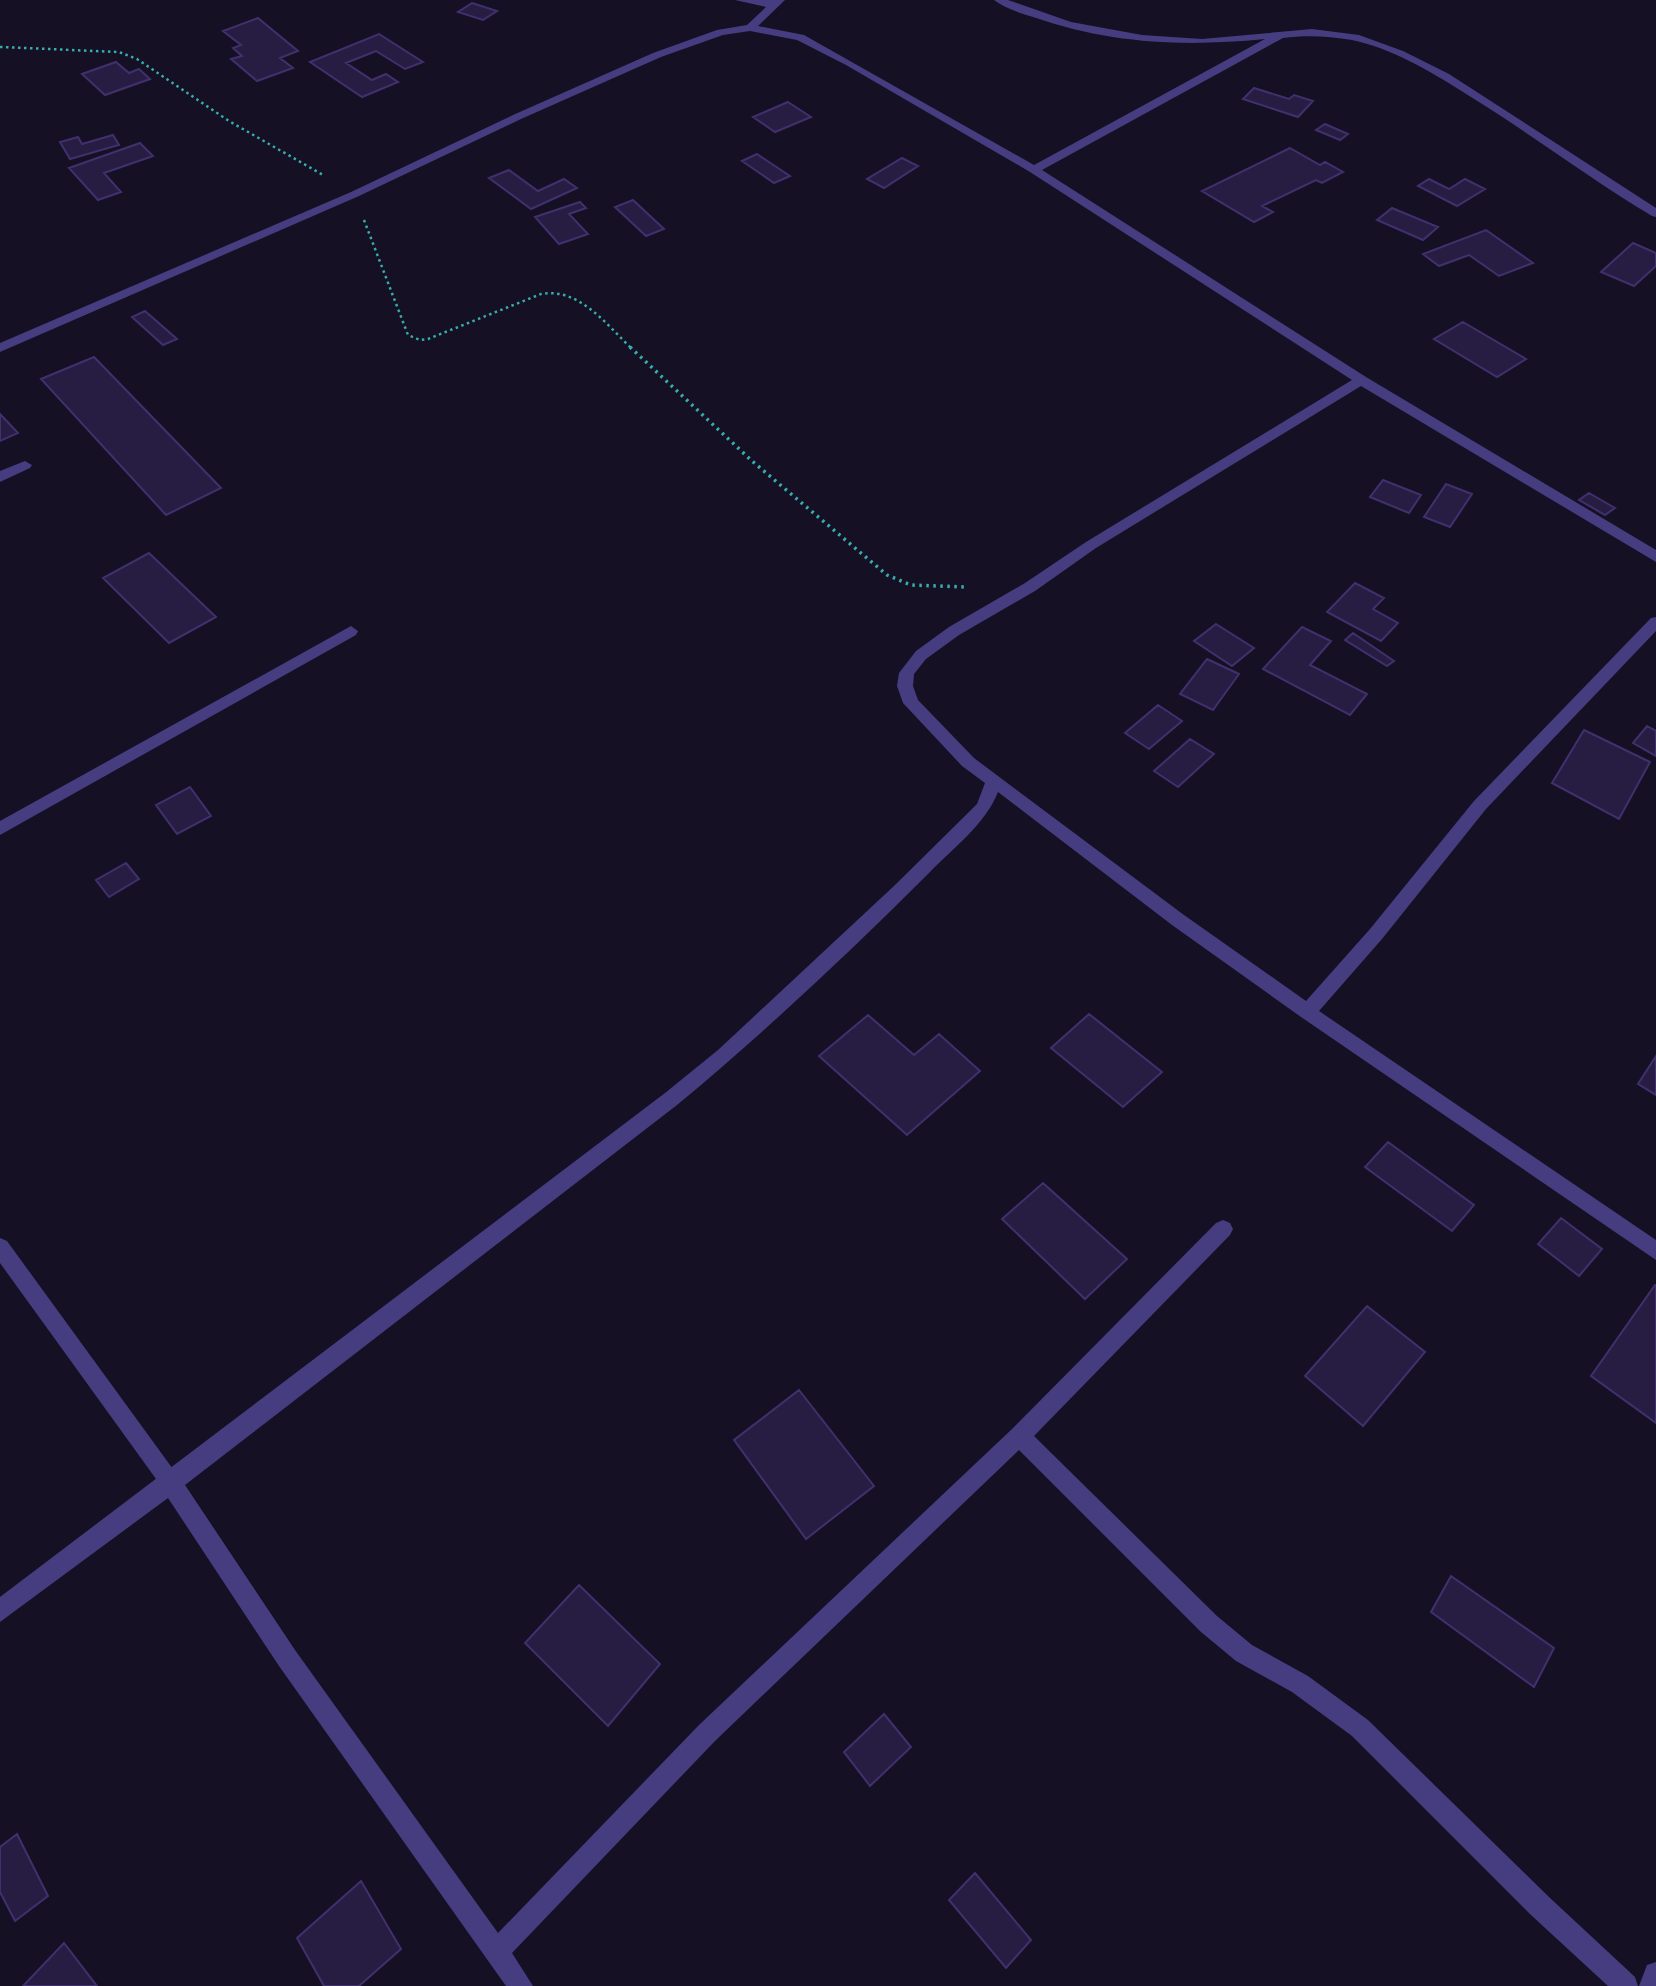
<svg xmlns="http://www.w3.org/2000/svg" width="1656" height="1986" font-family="'Sofia Sans Condensed',sans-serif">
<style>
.building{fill:#271d43;stroke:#41306e;stroke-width:2}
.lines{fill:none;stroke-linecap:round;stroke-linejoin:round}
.path-far1{stroke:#36adaf;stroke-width:2.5;stroke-dasharray:2.5 3.5;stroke-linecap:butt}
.path{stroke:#36adaf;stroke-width:3.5;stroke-dasharray:2.5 4.5;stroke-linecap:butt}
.service{fill:#453d80;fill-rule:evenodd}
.minor{fill:#453d80;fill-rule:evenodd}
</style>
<rect width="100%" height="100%" fill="#151023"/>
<path class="building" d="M 472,3 L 497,11 L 483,20 L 458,12 Z
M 258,18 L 298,51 L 280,58 L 293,68 L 257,81 L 231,59 L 242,56 L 233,48 L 241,45 L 223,31 Z
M 379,34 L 423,62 L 405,69 L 376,51 L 346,63 L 372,80 L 386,74 L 398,82 L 362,97 L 310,62 Z
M 116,62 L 129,73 L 139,69 L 150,79 L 105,95 L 82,74 Z
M 1254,88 L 1289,99 L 1294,95 L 1313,101 L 1298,117 L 1243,99 Z
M 788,102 L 811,117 L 775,132 L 753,117 Z
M 1325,124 L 1348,134 L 1340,140 L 1316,130 Z
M 113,135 L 119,145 L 70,159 L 60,142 L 78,137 L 82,144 Z
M 140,143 L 153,156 L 104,173 L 121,192 L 98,200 L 69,168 Z
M 1290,148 L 1320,165 L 1325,162 L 1343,172 L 1322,183 L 1316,180 L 1262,206 L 1273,212 L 1254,222 L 1202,191 Z
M 757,154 L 790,176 L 774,183 L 742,161 Z
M 902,158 L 918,166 L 884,188 L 867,179 Z
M 509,170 L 538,191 L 564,179 L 577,188 L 531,209 L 489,178 Z
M 1429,179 L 1449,189 L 1465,179 L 1485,189 L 1457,206 L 1418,186 Z
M 633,200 L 664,229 L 646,236 L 615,207 Z
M 580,202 L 586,208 L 569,214 L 588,234 L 559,244 L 535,217 Z
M 1392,208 L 1438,227 L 1423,240 L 1377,220 Z
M 1486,230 L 1533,263 L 1499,276 L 1469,255 L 1439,266 L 1423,254 Z
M 1633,243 L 1656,253 L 1656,266 L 1634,286 L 1601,272 Z
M 145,311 L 177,339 L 163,345 L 132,317 Z
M 1463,322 L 1526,359 L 1497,377 L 1434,339 Z
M 94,357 L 221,488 L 166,515 L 41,379 Z
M 0,414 L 18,433 L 0,441 Z
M 1383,480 L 1421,495 L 1409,513 L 1370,497 Z
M 1446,484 L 1472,494 L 1450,527 L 1424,517 Z
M 1589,493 L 1615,508 L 1605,515 L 1579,500 Z
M 149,553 L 216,617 L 169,643 L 103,578 Z
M 1355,583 L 1384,598 L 1373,609 L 1398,623 L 1381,641 L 1327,612 Z
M 1216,624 L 1254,648 L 1232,666 L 1194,641 Z
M 1302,627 L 1331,641 L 1310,665 L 1367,694 L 1350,715 L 1263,669 Z
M 1353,633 L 1394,661 L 1387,666 L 1345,640 Z
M 1207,659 L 1239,674 L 1213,710 L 1180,694 Z
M 1158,705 L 1182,721 L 1149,749 L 1125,733 Z
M 1647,726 L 1656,731 L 1656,756 L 1633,743 Z
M 1584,730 L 1650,762 L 1619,819 L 1552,783 Z
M 1190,739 L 1214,754 L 1178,787 L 1154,771 Z
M 190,787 L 211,816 L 177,834 L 156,805 Z
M 126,863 L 139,879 L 109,897 L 96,880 Z
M 1089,1014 L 1162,1072 L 1123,1107 L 1051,1048 Z
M 868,1015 L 914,1055 L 939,1034 L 980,1071 L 907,1135 L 819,1056 Z
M 1656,1056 L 1656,1095 L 1638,1084 Z
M 1388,1142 L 1474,1205 L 1452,1231 L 1365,1167 Z
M 1043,1183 L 1127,1259 L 1085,1299 L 1002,1219 Z
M 1561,1218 L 1602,1249 L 1579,1276 L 1538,1244 Z
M 1655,1285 L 1656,1285 L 1656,1423 L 1591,1376 Z
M 1367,1306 L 1425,1352 L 1363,1426 L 1305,1376 Z
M 799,1390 L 874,1486 L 806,1539 L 734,1440 Z
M 1451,1576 L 1554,1648 L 1534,1687 L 1431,1612 Z
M 579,1585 L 660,1664 L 608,1726 L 525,1643 Z
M 884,1714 L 911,1747 L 870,1786 L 844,1752 Z
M 17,1834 L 48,1896 L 15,1921 L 0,1892 L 0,1847 Z
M 975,1873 L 1031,1940 L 1006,1968 L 949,1900 Z
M 361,1881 L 401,1949 L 359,1986 L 324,1986 L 297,1938 Z
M 64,1943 L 97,1986 L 23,1986 Z"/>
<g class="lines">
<path class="path-far1" d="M 0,47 L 119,52 L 137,59 L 229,121 L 323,175
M 364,220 L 408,335 L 420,340 L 428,339 L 541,294 C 579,287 607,325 632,349"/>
<path class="path" d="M 630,347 L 752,461 L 887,575 L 911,585 L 966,587"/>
<path class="service" d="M 25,461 L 32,465 L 30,468 L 0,482 L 0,471 Z
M 351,626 L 358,631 L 356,635 L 0,835 L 0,821 Z
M 0,1238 L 7,1241 L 178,1476 L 182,1483 L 178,1490 L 171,1494 L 164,1490 L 0,1263 Z"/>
<path class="minor" d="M 735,0 L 785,0 L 758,26 L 804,35 L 1034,165 L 1265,39 C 1184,47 1111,44 1033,17 C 1020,13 1004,8 994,0 L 1008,0 L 1071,22 L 1142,35 L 1202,39 L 1312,29 L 1359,35 L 1403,51 L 1449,74 L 1656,208 L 1656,217 L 1652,216 C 1587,177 1527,131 1463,92 C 1430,71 1391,48 1352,40 C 1328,36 1306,35 1283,38 L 1042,170 L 1366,377 L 1656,550 L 1656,562 L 1361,386 L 1096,548 L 1035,591 L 959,635 L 926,659 L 914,674 L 913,686 L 918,700 L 974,758 L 1184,915 L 1306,1001 L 1370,929 L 1474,801 L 1651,618 L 1656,617 L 1656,631 L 1486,809 L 1382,939 L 1319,1011 L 1656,1240 L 1656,1260 L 1301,1017 L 1172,925 L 998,792 C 985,825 953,848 929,873 C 849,953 765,1032 677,1105 L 185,1485 L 295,1650 L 498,1933 L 699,1725 L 1012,1429 L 1216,1223 L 1223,1220 L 1230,1223 L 1233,1229 L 1230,1235 L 1034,1436 L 1217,1616 L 1252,1645 L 1308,1676 L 1368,1720 L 1549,1897 L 1635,1977 L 1638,1986 L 1608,1986 L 1531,1915 L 1352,1736 L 1292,1692 L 1236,1661 L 1201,1632 L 1019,1450 L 715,1741 L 512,1953 L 533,1986 L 506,1986 L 279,1666 L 168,1498 L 0,1622 L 0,1597 L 665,1093 L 718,1050 L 895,885 L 977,804 L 985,783 L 962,766 L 903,703 L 897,686 L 899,673 L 916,651 L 949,627 L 1025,583 L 1086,542 L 1352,380 L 1030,172 L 846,65 L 797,40 L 750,31 L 723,35 L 661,57 L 521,119 L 359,196 L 0,352 L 0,343 L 351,192 L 513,115 L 653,53 L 717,30 L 747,25 L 766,7 Z
M 1656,1962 L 1656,1986 L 1639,1986 L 1647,1965 Z"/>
</g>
</svg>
